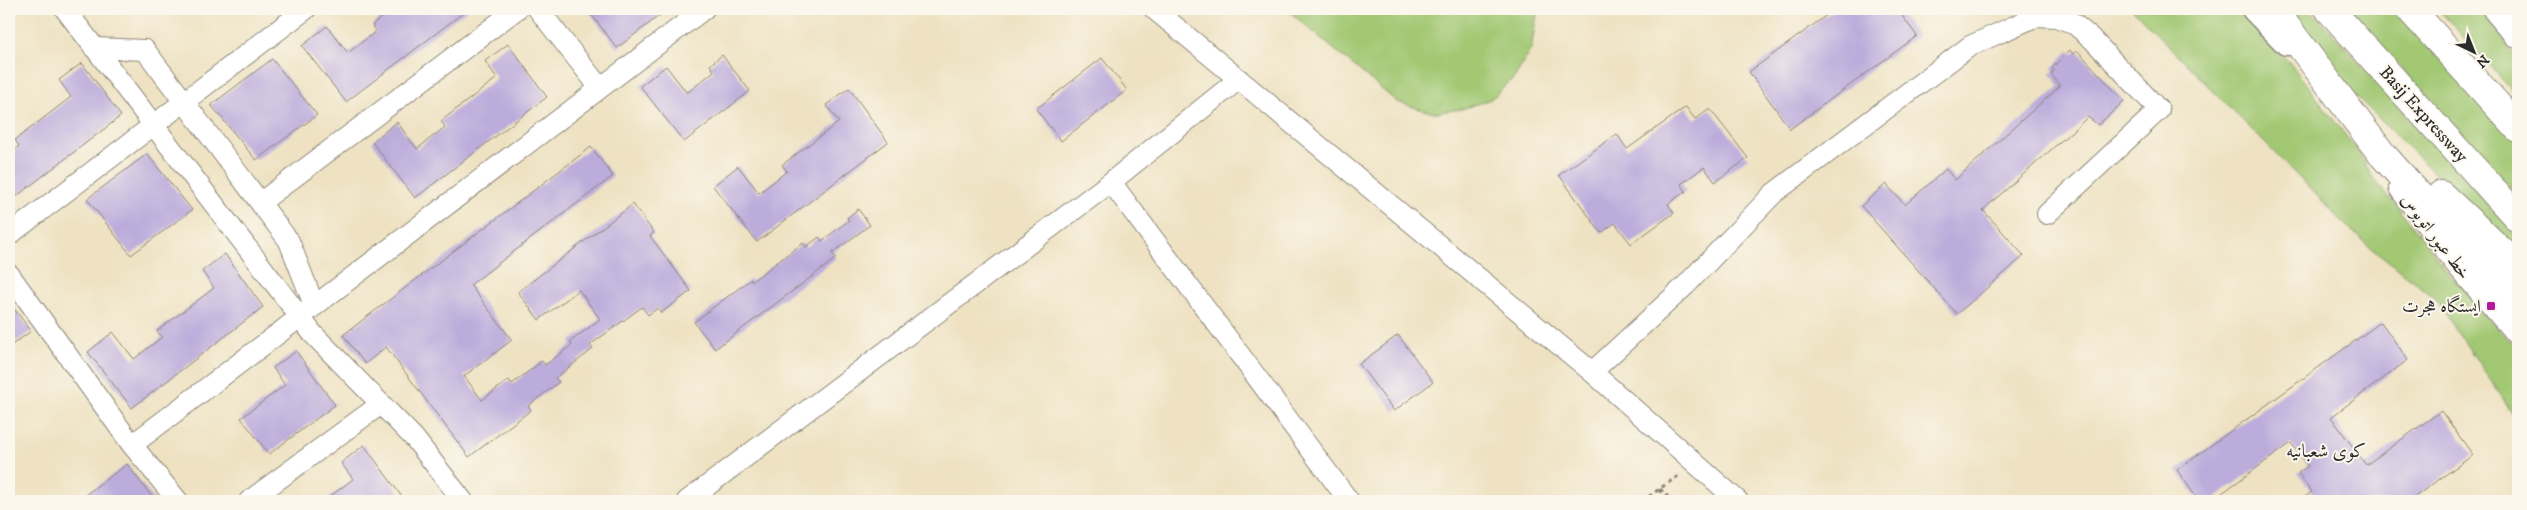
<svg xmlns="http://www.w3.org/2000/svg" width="2527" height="510" font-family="'IM FELL DW Pica',Amiri,serif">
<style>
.green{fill:#a2c873;stroke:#667a4f}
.building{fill:#bcacdb}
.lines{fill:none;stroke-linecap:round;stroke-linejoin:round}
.minor-casing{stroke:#8c8676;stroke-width:22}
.major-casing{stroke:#8c8676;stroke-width:29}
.highway-casing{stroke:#8c8676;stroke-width:30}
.path{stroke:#8c8676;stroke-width:3;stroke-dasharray:4 4;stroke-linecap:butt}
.minor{stroke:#fff;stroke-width:20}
.major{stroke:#fff;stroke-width:26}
.highway{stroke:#fff;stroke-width:28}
.poi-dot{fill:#b5179e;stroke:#fbf7ec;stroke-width:2}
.labels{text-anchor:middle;stroke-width:4;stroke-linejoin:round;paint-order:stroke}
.street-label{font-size:18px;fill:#2b2b2b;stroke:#fbf7ec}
.poi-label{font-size:18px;fill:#2b2b2b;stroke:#fbf7ec;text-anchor:end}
.neighbourhood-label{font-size:19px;fill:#2b2b2b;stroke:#fbf7ec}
</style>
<rect width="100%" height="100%" fill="#fbf7ec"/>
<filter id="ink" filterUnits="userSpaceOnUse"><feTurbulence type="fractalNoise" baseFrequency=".02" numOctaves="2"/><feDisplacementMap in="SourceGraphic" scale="10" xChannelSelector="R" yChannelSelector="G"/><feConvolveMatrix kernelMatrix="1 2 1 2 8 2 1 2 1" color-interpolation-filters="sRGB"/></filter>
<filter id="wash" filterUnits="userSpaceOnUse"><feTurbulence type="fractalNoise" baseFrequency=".0096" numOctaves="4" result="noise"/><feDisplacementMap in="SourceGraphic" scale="20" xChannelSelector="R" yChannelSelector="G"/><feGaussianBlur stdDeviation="1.12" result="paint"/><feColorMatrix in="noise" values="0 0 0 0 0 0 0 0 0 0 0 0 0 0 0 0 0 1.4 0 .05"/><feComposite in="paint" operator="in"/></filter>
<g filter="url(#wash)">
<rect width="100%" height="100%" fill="#eee2c2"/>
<path class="green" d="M 1286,9 L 1538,9 L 1531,49 L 1515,77 L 1491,99 L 1462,109 L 1433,113 L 1397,102 Z
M 2132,9 L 2237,9 L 2290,63 L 2359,153 L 2374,179 L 2418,232 L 2446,270 L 2518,350 L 2518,421 L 2434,297 L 2358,237 Z
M 2281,9 L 2310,9 L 2518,237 L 2518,256 L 2354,94 Z
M 2348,9 L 2399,9 L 2518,142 L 2518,196 Z
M 2438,9 L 2479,9 L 2518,58 L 2518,97 Z"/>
<g id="blocks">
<path class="building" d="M 392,9 L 468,9 L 346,102 L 302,46 L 327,26 L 348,53 L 376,31 L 372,25 Z
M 587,9 L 668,9 L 617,48 Z
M 1835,9 L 1897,9 L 1917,36 L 1790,129 L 1749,72 Z
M 508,44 L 547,97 L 415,198 L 372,142 L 397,122 L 417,149 L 445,127 L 441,121 L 497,78 L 485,61 Z
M 2070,50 L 2073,54 L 2077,50 L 2124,101 L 2098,125 L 2088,117 L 1983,210 L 2024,256 L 1957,314 L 1861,206 L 1886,184 L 1905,205 L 1946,169 L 1955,180 L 2060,86 L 2051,74 L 2054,71 L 2052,68 Z
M 722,55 L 750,91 L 684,142 L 640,86 L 666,66 L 687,93 L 714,71 L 710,65 Z
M 1102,58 L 1127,90 L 1061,141 L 1036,109 Z
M 272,59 L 317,115 L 256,160 L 211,105 Z
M 82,63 L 121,116 L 9,202 L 9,154 L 19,146 L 15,140 L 71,97 L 59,80 Z
M 849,88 L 888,142 L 757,242 L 713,186 L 738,166 L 759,193 L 787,171 L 782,165 L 839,122 L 826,105 Z
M 1686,107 L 1695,119 L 1710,109 L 1748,158 L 1715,182 L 1704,167 L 1681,184 L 1686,191 L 1668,204 L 1674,213 L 1631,244 L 1615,223 L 1601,233 L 1559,175 L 1617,134 L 1627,149 Z
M 591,147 L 613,176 L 470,285 L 512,340 L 464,376 L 482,400 L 509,380 L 512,384 L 542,361 L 545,365 L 572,345 L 570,342 L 600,319 L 579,290 L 539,320 L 518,292 L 633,204 L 654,233 L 650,236 L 691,291 L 661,313 L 658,308 L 648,315 L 642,307 L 590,345 L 593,349 L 555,378 L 559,382 L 528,406 L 531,410 L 469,457 L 386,347 L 365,364 L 343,335 Z
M 147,154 L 192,210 L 131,255 L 87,199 Z
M 858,209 L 870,225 L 832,253 L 836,258 L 822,269 L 715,349 L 694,322 L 751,279 L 752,281 L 803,243 L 806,247 L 819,237 L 822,241 L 849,220 L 847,218 Z
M 225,254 L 263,307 L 132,408 L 88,352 L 113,332 L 134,359 L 162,337 L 157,331 L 214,288 L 202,271 Z
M 9,302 L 31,331 L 9,347 Z
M 2381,322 L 2408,360 L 2331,417 L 2366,465 L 2441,411 L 2473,455 L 2409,501 L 2299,501 L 2312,492 L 2298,473 L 2308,466 L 2291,443 L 2211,501 L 2199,501 L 2177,470 Z
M 1398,335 L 1433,382 L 1394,411 L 1359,364 Z
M 296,351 L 335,405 L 269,454 L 241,418 L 285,385 L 273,368 Z
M 364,445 L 405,501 L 324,501 L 353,479 L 341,463 Z
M 127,464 L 155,501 L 77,501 Z"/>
</g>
</g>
<g filter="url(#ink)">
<use href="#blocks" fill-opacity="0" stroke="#8c8676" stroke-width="1"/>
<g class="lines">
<g class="minor-casing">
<path id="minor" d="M 65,9 L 313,334 L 415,439 L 463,501
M 538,9 L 600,88
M 1154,9 L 1592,372 L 1738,501
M 94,48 L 145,50 L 289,241 L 314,305
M 1111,182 L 1349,501
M 2399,188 L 2455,264 L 2518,337
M 261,202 L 517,9
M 9,235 L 306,9
M 9,274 L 132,445 L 178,501
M 1592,372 L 1686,285 L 1774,193 L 1970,46 L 2037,16 L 2056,17 L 2073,23 L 2091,38 L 2159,110 L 2047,214
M 132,445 L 704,9
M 249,501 L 381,404
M 687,501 L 1111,182 L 1239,79"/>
</g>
<g class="major-casing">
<path id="major" d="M 2255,9 L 2287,42"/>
</g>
<g class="highway-casing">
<path id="highway" d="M 2273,9 L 2381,153 L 2518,306
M 2329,9 L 2518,218
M 2410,9 L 2518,128
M 2497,9 L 2518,34
M 2441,195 L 2518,267"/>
</g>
<path class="path" d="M 1660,489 L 1672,501
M 1660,489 L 1661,501
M 1642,501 L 1681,474"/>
<use href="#minor" class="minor"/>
<use href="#major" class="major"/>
<use href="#highway" class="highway"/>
</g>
</g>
<rect class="poi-dot" x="2486" y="301" width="10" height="10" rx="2.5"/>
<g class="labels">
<g class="street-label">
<text transform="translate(2424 114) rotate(48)" y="6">Basij Expressway</text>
<text transform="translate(2436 236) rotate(53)" y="6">خط عبور اتوبوس</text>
</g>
<g class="poi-label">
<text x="2481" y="312">ایستگاه هجرت</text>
</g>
<g class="neighbourhood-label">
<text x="2326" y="457">کوی شعبانیه</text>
</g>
</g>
<rect width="2527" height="510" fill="none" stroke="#fbf7ec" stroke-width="30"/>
<g transform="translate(2474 52) rotate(137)" stroke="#fbf7ec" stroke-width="4" paint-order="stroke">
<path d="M0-4L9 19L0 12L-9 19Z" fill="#2b2b2b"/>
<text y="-8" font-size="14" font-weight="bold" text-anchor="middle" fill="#2b2b2b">N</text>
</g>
</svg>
